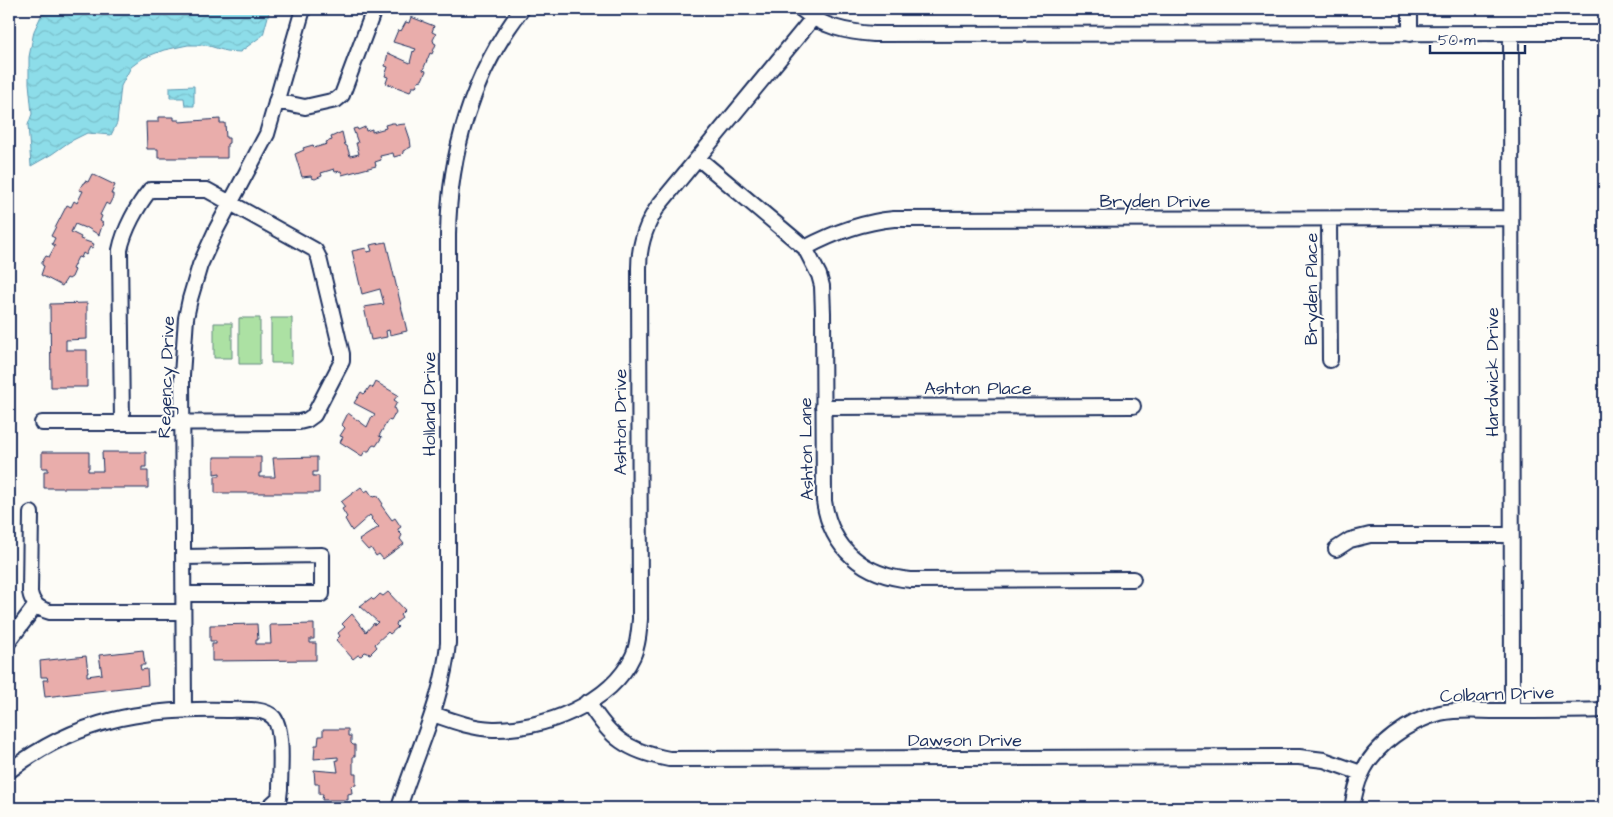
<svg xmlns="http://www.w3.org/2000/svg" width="1613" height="817" font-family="'Architects Daughter',sans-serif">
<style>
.garden{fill:#ace1a3;stroke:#648880}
.water{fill:url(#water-waves);stroke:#5f97b1}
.building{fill:#e9adab;stroke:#1b2f5e}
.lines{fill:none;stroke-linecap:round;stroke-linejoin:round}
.minor-casing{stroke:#1b2f5e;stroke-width:18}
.minor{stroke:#fdfcf7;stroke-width:14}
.labels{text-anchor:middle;stroke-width:4;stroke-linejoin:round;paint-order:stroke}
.street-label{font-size:18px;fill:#1b2f5e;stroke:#fdfcf7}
</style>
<defs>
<pattern id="water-waves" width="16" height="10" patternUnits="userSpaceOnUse" patternTransform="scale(1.25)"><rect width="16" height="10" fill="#8ddde9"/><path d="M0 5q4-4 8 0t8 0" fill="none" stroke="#79beca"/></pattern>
</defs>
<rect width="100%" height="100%" fill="#fdfcf7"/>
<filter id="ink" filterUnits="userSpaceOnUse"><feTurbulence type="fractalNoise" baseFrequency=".02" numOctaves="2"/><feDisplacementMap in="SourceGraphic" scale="10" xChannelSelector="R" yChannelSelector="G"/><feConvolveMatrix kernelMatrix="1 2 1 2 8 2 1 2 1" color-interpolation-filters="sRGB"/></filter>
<g filter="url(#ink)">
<path class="garden" d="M 239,318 L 260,318 L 260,364 L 239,364 Z
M 271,318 L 292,318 L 292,363 L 271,363 Z
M 214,323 L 232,323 L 232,358 L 214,358 Z"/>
<path class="water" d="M 51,9 L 270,9 L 263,35 L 240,52 L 226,51 L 206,45 L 188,45 L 164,50 L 143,58 L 131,67 L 121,86 L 117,123 L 111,135 L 87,133 L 69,142 L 52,154 L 31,166 L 28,125 L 32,114 L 29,83 L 29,57 L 34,31 L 41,16 Z
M 194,86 L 194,106 L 185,106 L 184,98 L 170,98 L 170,87 Z"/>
<path class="building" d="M 411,17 L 434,26 L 432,32 L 436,34 L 433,40 L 434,43 L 436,44 L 432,54 L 430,53 L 423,70 L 426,71 L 422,80 L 418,81 L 416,87 L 412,87 L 410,92 L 386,83 L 388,77 L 385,76 L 388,67 L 385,66 L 388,53 L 410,63 L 413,51 L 414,52 L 416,49 L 393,42 L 398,30 L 401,31 L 406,22 L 409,23 Z
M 158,117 L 174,117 L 174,120 L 179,120 L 179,122 L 220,119 L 220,123 L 225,123 L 226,138 L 229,138 L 229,143 L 227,144 L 227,158 L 158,158 L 158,149 L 147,149 L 146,122 L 158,122 Z
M 392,123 L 395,123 L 396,125 L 405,124 L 410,139 L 411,147 L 403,151 L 403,153 L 401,155 L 394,157 L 393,153 L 380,156 L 381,160 L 375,162 L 376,166 L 342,175 L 341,171 L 335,172 L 334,169 L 321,173 L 322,176 L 315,179 L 312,178 L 311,176 L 302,177 L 295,154 L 304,150 L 303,148 L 306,147 L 313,145 L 314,148 L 327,144 L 326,142 L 332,140 L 331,137 L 342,132 L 345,145 L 347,146 L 350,156 L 359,154 L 356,143 L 358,143 L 353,129 L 357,128 L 358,130 L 365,127 L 366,131 L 372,129 L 372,132 L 386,128 L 385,125 Z
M 92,174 L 115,185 L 111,194 L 113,194 L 113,197 L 109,205 L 106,203 L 100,215 L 102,216 L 100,221 L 103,223 L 99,235 L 86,227 L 85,228 L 75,224 L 71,232 L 81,237 L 80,239 L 94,244 L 92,248 L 90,247 L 86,255 L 83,253 L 81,258 L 78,257 L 72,269 L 75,270 L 72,277 L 69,279 L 67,278 L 62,286 L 41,275 L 44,266 L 42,265 L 42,262 L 46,256 L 49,257 L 55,246 L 52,244 L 55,238 L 51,236 L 67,205 L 71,207 L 74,201 L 77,203 L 83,191 L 79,190 L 83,183 L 84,183 L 85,181 L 88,182 Z
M 386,242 L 407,331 L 390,335 L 389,330 L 386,331 L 387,337 L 371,340 L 364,307 L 384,304 L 380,289 L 362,294 L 352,251 L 366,248 L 367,252 L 372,251 L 370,245 Z
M 87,303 L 87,339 L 66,340 L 66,350 L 87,350 L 87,387 L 51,387 L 50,304 Z
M 376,382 L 398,395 L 394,400 L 397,402 L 394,408 L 396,412 L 391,421 L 388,420 L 379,436 L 382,437 L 376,446 L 374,445 L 372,446 L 369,451 L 365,451 L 362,456 L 340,442 L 343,437 L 340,436 L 345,428 L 342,425 L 348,413 L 367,427 L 372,416 L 373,417 L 375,414 L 354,403 L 361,392 L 364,394 L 366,392 L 370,386 L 373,388 Z
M 42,452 L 89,452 L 89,468 L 88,468 L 88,471 L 103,471 L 102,452 L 146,452 L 146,467 L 142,467 L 142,471 L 148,471 L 148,488 L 44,488 L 44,471 L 48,471 L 48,468 L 42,468 Z
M 214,457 L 261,457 L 261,473 L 259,473 L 259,477 L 275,477 L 273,458 L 317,457 L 317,472 L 313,472 L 313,476 L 319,476 L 319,493 L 215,493 L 215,476 L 220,476 L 220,473 L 214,474 Z
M 361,487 L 365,492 L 368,490 L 372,496 L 375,497 L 377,495 L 383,504 L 381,505 L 392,520 L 395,518 L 401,527 L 398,529 L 398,531 L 402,535 L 400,539 L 404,544 L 383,559 L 379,554 L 376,556 L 371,548 L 368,550 L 359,540 L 379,527 L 371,519 L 372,518 L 370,515 L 352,531 L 345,519 L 347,517 L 342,509 L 345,507 L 341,502 Z
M 388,592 L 405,610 L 400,615 L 402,618 L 397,622 L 396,625 L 398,627 L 390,634 L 388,632 L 375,644 L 377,647 L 370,654 L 365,652 L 361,656 L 358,655 L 353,659 L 336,640 L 340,636 L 338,633 L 345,627 L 342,624 L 352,614 L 366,632 L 374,623 L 375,625 L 378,622 L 360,606 L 371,598 L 373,600 L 375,599 L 380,594 L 383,596 Z
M 257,624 L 258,640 L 256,640 L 256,644 L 271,644 L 270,625 L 314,624 L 314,639 L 310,639 L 310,643 L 316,643 L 316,660 L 212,661 L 212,644 L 216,644 L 216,641 L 210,641 L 210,625 Z
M 143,650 L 145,665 L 140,665 L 141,670 L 147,669 L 148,685 L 45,697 L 43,680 L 48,680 L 47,677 L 41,677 L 40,661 L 86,656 L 88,672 L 87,672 L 87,676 L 102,674 L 99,655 Z
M 323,729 L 348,729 L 348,736 L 351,736 L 351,743 L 353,745 L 355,745 L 355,756 L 353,756 L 353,774 L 356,774 L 356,785 L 351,786 L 352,793 L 348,794 L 348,800 L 322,800 L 323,794 L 319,794 L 319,784 L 315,784 L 314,770 L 338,772 L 336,760 L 338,760 L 338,757 L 314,759 L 315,745 L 318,745 L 319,736 L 323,736 Z"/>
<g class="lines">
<g class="minor-casing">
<path id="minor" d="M 801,9 C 822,27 847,32 874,34 L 1604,33
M 1410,9 L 1410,34
M 1511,34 L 1512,711
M 276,101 L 305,107 L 336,100 L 342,95 L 372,15 L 371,9
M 698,158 L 805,248 L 819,275 L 822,286 L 823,313 L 824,501 C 831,549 864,576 911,580 L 1133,579
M 1329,219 L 1330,360
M 805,248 C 833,233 862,222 894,219 L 1511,218
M 823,407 L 1133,406
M 42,423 L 299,422 L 307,420 L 314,415 L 342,361 L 342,354 L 319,258 L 315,250 L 207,190 L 150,190 C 137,206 124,230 120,250 L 122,422
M 31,513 L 30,592 C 32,604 39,609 50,612 L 183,612
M 1336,549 L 1350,540 L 1370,535 L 1511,535
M 183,557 L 322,555 L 322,594 L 183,594
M 9,641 L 36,605
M 588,702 C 610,738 627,751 669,759 L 1299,757 L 1324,760 L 1361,773
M 184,710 L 182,375 L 186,318 L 190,299 L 200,265 L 216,230 L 267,134 L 303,9
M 433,714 C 453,721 471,728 493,729 C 542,730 611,704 633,656 C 638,645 639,632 640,619 L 639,268 C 639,246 646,224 659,205 L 813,18
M 9,771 C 77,719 143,708 227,710 C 241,710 264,707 274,718 C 284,731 280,773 280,789 L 279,798 L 268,808
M 399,808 C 416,753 443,701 448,643 L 448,235 C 449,154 472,74 522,9
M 1352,808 C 1354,797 1356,785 1361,775 C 1374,745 1409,721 1440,713 C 1458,709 1478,711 1497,711 C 1533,711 1569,711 1604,710"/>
</g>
<use href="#minor" class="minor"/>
</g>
</g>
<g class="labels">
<g class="street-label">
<text x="1155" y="207">Bryden Drive</text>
<text transform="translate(1311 289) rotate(-90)" y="6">Bryden Place</text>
<text transform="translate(1492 372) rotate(-90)" y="6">Hardwick Drive</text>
<text transform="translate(166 377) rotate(-88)" y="6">Regency Drive</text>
<text x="978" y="394">Ashton Place</text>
<text transform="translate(429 404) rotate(-90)" y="6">Holland Drive</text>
<text transform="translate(620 422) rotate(-90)" y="6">Ashton Drive</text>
<text transform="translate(806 449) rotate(-91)" y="6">Ashton Lane</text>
<text transform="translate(1497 694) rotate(-2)" y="6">Colbarn Drive</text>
<text x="965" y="746">Dawson Drive</text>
</g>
</g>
<rect width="1613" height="817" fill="none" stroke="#fdfcf7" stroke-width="30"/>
<rect x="15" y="15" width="1583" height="787" fill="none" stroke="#1b2f5e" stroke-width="2" filter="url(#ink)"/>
<path d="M1430 45v8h95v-8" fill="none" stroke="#1b2f5e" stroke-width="2.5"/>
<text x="1438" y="45" font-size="15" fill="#1b2f5e" stroke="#fdfcf7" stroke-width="4" paint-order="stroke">50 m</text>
</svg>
